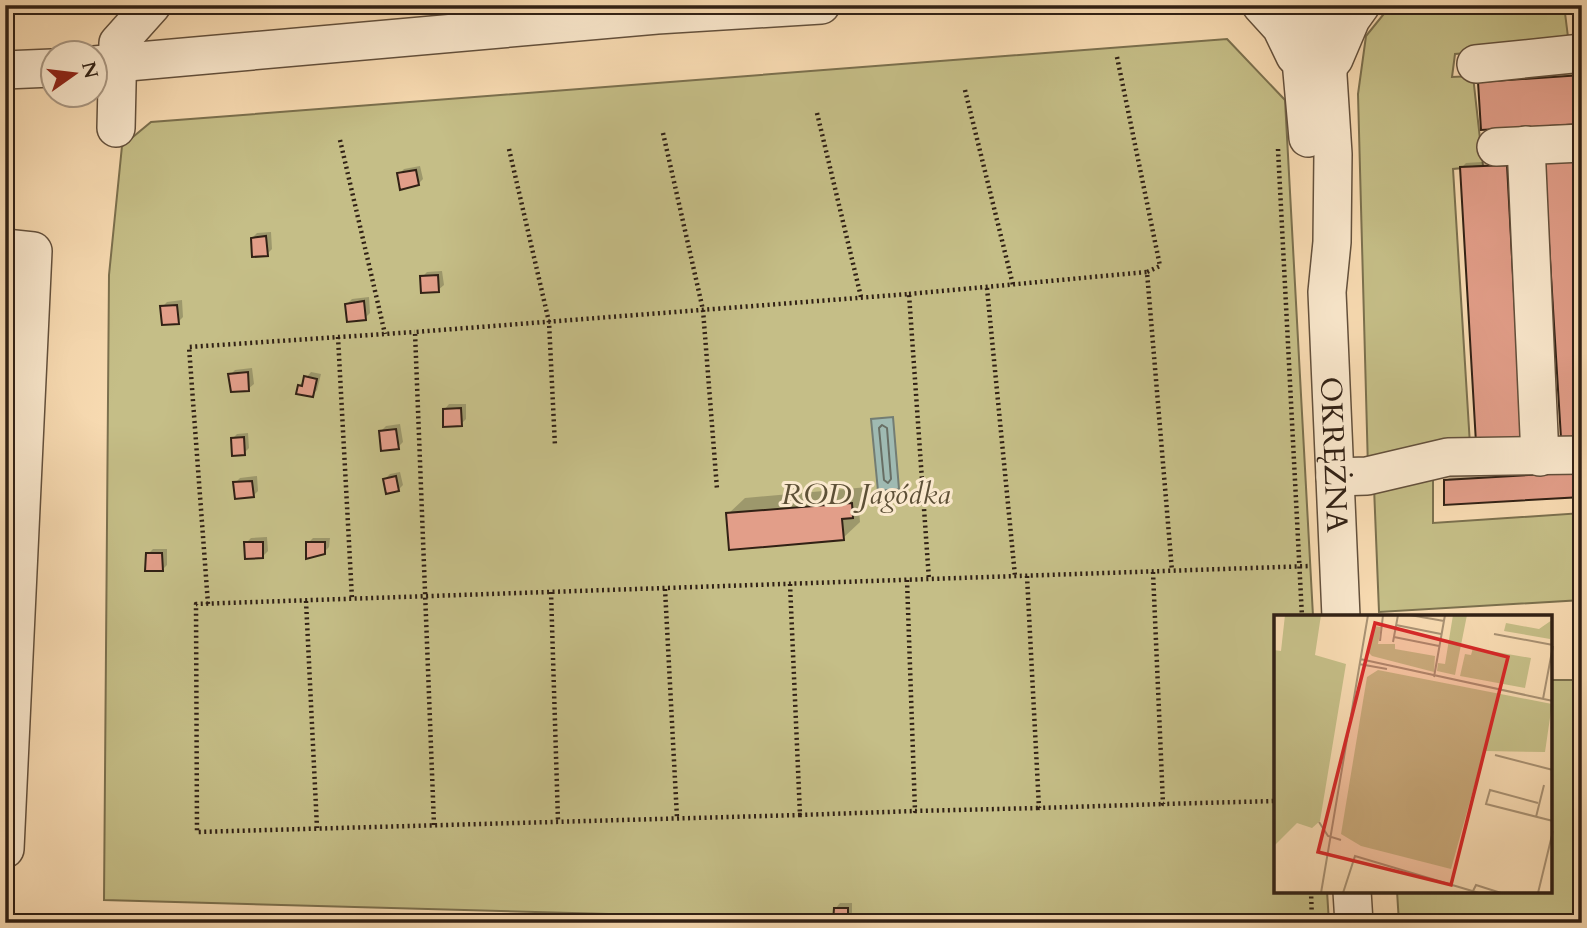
<svg xmlns="http://www.w3.org/2000/svg" width="1587" height="928" font-family="Cardo,serif">
<style>
.green{fill:#c5be87;stroke:#7b704e;stroke-width:2}
.water{fill:#9fbab2;stroke:#737d73;stroke-width:2}
.shadow{fill:#0003}
.lines{fill:none;stroke-linecap:round;stroke-linejoin:round}
.shore{stroke:#686e64;stroke-width:2}
.building{fill:#e29e89;stroke:#312115;stroke-width:2}
.minor-casing{stroke:#63503c;stroke-width:40}
.path{stroke:#312115;stroke-width:4.5;stroke-dasharray:2 3.5;stroke-linecap:butt}
.minor{stroke:#fae8cd;stroke-width:37}
.labels{text-anchor:middle;stroke-width:6;stroke-linejoin:round;paint-order:stroke}
.street-label{font-size:30px;fill:#312115;stroke:#fae8cd}
.park-label{font-size:30px;font-style:italic;fill:#5d5037;stroke:#fae8cd}
.inset-road{fill:none;stroke:#a89173;stroke-width:2}
.view{fill:#d62828;fill-opacity:0.15;stroke:#d62828;stroke-width:3.5}
.inset-edge{fill:none;stroke:#312115;stroke-width:3.5}
</style>
<rect width="100%" height="100%" fill="#f8dbb2"/>
<filter id="stains"><feTurbulence type="fractalNoise" baseFrequency=".00286" numOctaves="4"/><feColorMatrix values="0 0 0 0 .2 0 0 0 0 .09 0 0 0 0 .02 0 0 0 .5 -.17"/></filter>
<radialGradient id="worn" r=".72"><stop offset=".6" stop-color="#630" stop-opacity="0"/><stop offset="1" stop-color="#630" stop-opacity=".3"/></radialGradient>
<path class="green" d="M 1391,5 L 1564,5 L 1569,45 L 1455,54 L 1452,77 L 1473,76 L 1483,166 L 1453,169 L 1470,445 L 1368,469 L 1358,94 L 1366,36 Z
M 1227,39 L 1285,100 L 1313,616 L 1276,617 L 1276,891 L 1327,891 L 1329,923 L 931,923 L 104,900 L 109,275 L 122,146 L 151,122 Z
M 1433,479 L 1433,523 L 1582,513 L 1582,600 L 1379,612 L 1374,487 Z
M 1550,680 L 1582,680 L 1582,923 L 1399,923 L 1397,891 L 1550,891 Z"/>
<path class="water" d="M 893,417 L 899,489 L 878,491 L 871,419 Z"/>
<path class="shadow" d="M 1582,71 L 1582,122 L 1483,128 L 1485,77 Z
M 1512,160 L 1521,438 L 1461,168 L 1466,163 Z
M 420,166 L 423,179 L 418,184 L 399,174 L 404,169 Z
M 271,232 L 272,249 L 267,254 L 252,238 L 257,233 Z
M 442,271 L 444,285 L 438,290 L 422,277 L 427,272 Z
M 5,278 L 8,278 L 5,314 Z
M 369,297 L 370,313 L 365,318 L 347,304 L 352,299 Z
M 182,300 L 183,317 L 178,322 L 162,307 L 167,302 Z
M 252,368 L 254,384 L 248,389 L 230,375 L 235,370 Z
M 311,372 L 321,374 L 317,390 L 312,395 L 299,386 Z
M 449,404 L 466,404 L 466,419 L 461,424 L 444,410 Z
M 400,424 L 403,442 L 398,447 L 381,431 L 386,426 Z
M 248,433 L 249,448 L 244,453 L 232,439 L 237,434 Z
M 1582,468 L 1582,495 L 1446,481 L 1451,476 Z
M 400,472 L 403,485 L 398,490 L 385,479 L 390,474 Z
M 257,476 L 258,491 L 253,496 L 235,483 L 240,478 Z
M 868,487 L 869,500 L 859,510 L 860,522 L 843,538 L 728,514 L 745,498 Z
M 267,537 L 268,551 L 263,556 L 246,543 L 251,538 Z
M 313,538 L 330,538 L 329,547 L 324,552 L 308,543 Z
M 153,549 L 167,549 L 167,565 L 162,570 L 148,554 Z
M 840,903 L 852,903 L 852,919 L 849,923 L 835,923 L 835,909 Z"/>
<g class="lines">
<path class="shore" d="M 882,425 L 887,428 L 891,479 L 888,483 L 884,480 L 879,428 Z"/>
</g>
<path class="building" d="M 1582,75 L 1582,124 L 1481,130 L 1478,82 Z
M 1582,160 L 1582,436 L 1561,438 L 1544,162 Z
M 1507,165 L 1522,440 L 1476,443 L 1460,167 Z
M 416,170 L 419,185 L 400,190 L 397,173 Z
M 266,236 L 268,256 L 252,257 L 251,238 Z
M 438,275 L 439,292 L 421,293 L 420,276 Z
M 364,301 L 366,320 L 347,322 L 345,304 Z
M 177,305 L 179,324 L 162,325 L 160,306 Z
M 248,372 L 249,391 L 231,392 L 228,374 Z
M 304,376 L 317,379 L 313,397 L 296,394 L 298,385 L 302,386 Z
M 461,408 L 462,426 L 443,427 L 443,409 Z
M 396,429 L 399,449 L 381,451 L 379,431 Z
M 244,437 L 245,455 L 232,456 L 231,438 Z
M 1582,472 L 1582,497 L 1444,505 L 1444,480 Z
M 396,476 L 399,491 L 386,494 L 383,479 Z
M 252,481 L 254,497 L 235,499 L 233,482 Z
M 852,503 L 853,518 L 842,519 L 844,540 L 729,550 L 726,513 Z
M 244,542 L 263,542 L 263,558 L 245,559 Z
M 306,542 L 325,542 L 325,554 L 306,559 Z
M 146,553 L 162,553 L 163,571 L 145,571 Z
M 834,908 L 848,908 L 848,923 L 833,923 Z"/>
<g class="lines">
<g class="minor-casing">
<g id="minor">
<path d="M 1261,5 L 1281,27 L 1295,56"/>
<path d="M 1296,5 L 1308,138"/>
<path id="s1" d="M 1329,5 L 1328,76 L 1333,154 L 1332,242 L 1327,292 L 1341,617"/>
<path d="M 1334,59 L 1351,19 L 1361,5"/>
<path d="M 1476,64 L 1582,53"/>
<path d="M 94,65 L 657,15 L 821,5"/>
<path d="M 5,70 L 52,68"/>
<path d="M 116,128 L 118,43 L 152,5"/>
<path d="M 1526,145 L 1540,457"/>
<path d="M 1496,147 L 1582,143"/>
<path d="M 5,248 L 33,251 L 5,849"/>
<path d="M 1335,477 L 1367,476 L 1448,457 L 1582,455"/>
<path d="M 1352,891 L 1354,923"/>
</g>
</g>
<path class="path" d="M 1117,57 L 1160,266 L 1147,272
M 965,90 L 1013,285
M 817,113 L 861,297
M 663,133 L 703,310 L 717,489
M 340,140 L 385,334
M 509,149 L 549,322 L 555,446
M 1278,149 L 1302,617
M 987,288 L 1015,576
M 909,294 L 1147,272 L 1172,571
M 338,337 L 352,599
M 1153,572 L 1163,804 L 1276,801
M 1027,576 L 1039,808 L 1163,804
M 907,580 L 915,811 L 1039,808
M 790,584 L 800,815 L 915,811
M 665,589 L 677,818
M 551,592 L 558,821
M 306,601 L 317,828
M 208,604 L 189,347 L 415,332
M 800,815 L 197,832 L 196,604 L 1310,566
M 434,825 L 415,332 L 909,294 L 929,580
M 1311,891 L 1312,922
M 1125,923 L 1312,922"/>
<use href="#minor" class="minor"/>
</g>
<g class="labels">
<g class="street-label">
<text dy="10" stroke="none"><textPath href="#s1" startOffset="450">OKRĘŻNA</textPath></text>
</g>
<g class="park-label">
<text x="866" y="504">ROD Jagódka</text>
</g>
</g>
<g transform="translate(1274 615)">
<rect width="278" height="278" fill="#f8dbb2"/>
<path d="M 11,0 L 47,0 L 41,40 L 72,49 L 46,206 L 38,213 L 23,208 L 0,231 L 0,35 L 7,36 ZM 179,0 L 193,0 L 181,60 L 163,56 L 164,48 L 171,49 ZM 278,5 L 276,24 L 230,16 L 232,8 L 265,14 ZM 99,11 L 107,12 L 104,29 L 121,29 L 121,34 L 161,41 L 160,57 L 98,41 L 94,37 ZM 199,33 L 257,43 L 251,73 L 186,61 L 191,39 L 197,40 ZM 104,55 L 278,89 L 271,137 L 210,136 L 177,254 L 87,231 L 67,219 L 93,62 Z" fill="#c5be87"/>
<path class="inset-road" d="M 136,0 L 170,6M 122,10 L 167,19M 220,19 L 279,30M 120,22 L 165,31M 106,26 L 109,0M 119,27 L 124,0M 86,44 L 279,86M 85,49 L 113,54M 160,62 L 171,0M 269,84 L 279,31M 221,140 L 279,155M 264,188 L 216,175 L 212,189 L 279,206M 262,202 L 270,170M 45,207 L 54,221 L 67,225M 199,276 L 202,270 L 227,278M 47,278 L 94,0M 69,278 L 81,241 L 205,278M 264,278 L 279,216"/>
<path class="view" d="M 101,8 L 234,42 L 177,270 L 44,237 Z"/>
<rect width="278" height="278" class="inset-edge"/>
</g>
<rect width="1587" height="928" fill="none" stroke="#f8dbb2" stroke-width="28"/>
<rect x="7" y="7" width="1573" height="914" fill="none" stroke="#312115" stroke-width="3.5"/>
<rect x="14" y="14" width="1559" height="900" fill="none" stroke="#312115" stroke-width="2"/>
<g transform="translate(74 74) rotate(76)"><circle r="33" fill="#fae8cd" stroke="#aa9883" stroke-width="2"/>
<path d="M0-5L12 26L0 18L-12 26Z" fill="#8f2418"/>
<text y="-10" font-size="19" font-weight="bold" text-anchor="middle" fill="#312115">N</text>
</g>
<rect width="100%" height="100%" filter="url(#stains)"/>
<rect width="100%" height="100%" fill="url(#worn)"/>
</svg>
